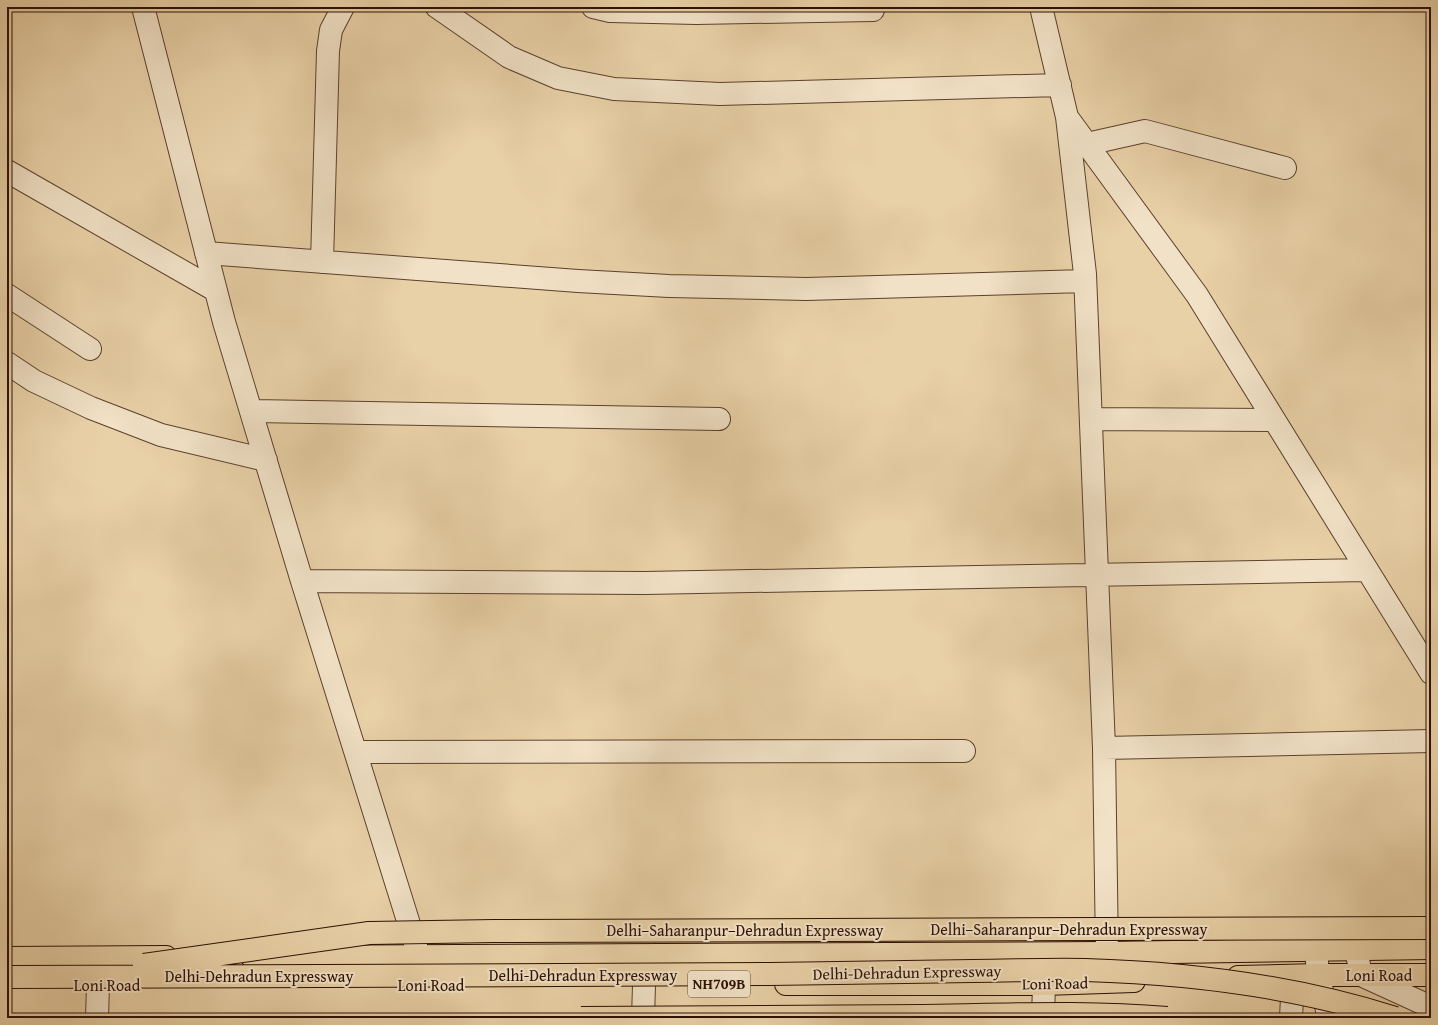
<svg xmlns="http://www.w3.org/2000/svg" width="1438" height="1025" font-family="'Gentium Book Plus',serif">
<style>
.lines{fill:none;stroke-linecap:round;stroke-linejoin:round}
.minor-casing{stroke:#5b402d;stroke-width:24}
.highway-casing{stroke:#2c1004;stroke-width:24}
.minor{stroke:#f1e1c6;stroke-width:22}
.highway{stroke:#e9d1a7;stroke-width:22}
.highway-bridge-casing{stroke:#2c1004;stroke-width:24;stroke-linecap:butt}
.highway-bridge{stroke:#e9d1a7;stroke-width:22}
.labels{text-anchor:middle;stroke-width:4;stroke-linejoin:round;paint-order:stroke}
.shield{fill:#f1e1c6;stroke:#674f3e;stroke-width:1}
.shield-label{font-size:15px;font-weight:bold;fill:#2c1004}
.street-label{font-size:16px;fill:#2c1004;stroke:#f1e1c6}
</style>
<rect width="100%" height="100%" fill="#e9d1a7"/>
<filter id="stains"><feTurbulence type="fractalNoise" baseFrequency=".005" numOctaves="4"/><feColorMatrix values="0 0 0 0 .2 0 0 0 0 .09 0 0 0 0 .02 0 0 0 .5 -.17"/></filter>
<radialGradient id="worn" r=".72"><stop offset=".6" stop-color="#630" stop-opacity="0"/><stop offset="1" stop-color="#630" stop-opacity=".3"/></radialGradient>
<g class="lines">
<g class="minor-casing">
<path id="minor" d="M 143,7 L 224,322 L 302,581 L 419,956 L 413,973
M 437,7 L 509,57 L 558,78 L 614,89 L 720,94 L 1060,85
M 593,7 L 610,11 L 696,13 L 873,10
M 1041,7 L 1067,117 L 1085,274 L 1104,748 L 1107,953
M 1067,117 L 1197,295 L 1431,673
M 1087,144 L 1145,131 L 1285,168
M 7,171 L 215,290
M 206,253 L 578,281 L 669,286 L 806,289 L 1085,281
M 322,262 L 328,51 L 331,30 L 343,7
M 7,295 L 90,349
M 7,363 L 34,381 L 91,408 L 161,435 L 266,460
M 251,411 L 719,419
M 1091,419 L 1274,420
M 302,581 L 645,583 L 1367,570
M 1104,748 L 1431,741
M 357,752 L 964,751
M 1316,949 L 1318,975 L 1329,1018
M 1356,949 L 1361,975 L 1431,1007
M 97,1018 L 98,985
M 643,1018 L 644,985
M 1043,1018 L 1044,984
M 1291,1018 L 1293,976"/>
</g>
<g class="highway-casing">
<path id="highway" d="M 252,957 L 1107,953 L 1431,948
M 7,958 L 166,957
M 1238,977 L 1318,975 L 1431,975
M 786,984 L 1044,984 L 1134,981"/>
</g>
<use href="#minor" class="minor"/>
<use href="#highway" class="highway"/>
<g class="highway-bridge-casing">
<path id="highway-bridge" d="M 144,965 L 369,933 L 494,931 L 1431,928
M 7,977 C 261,976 516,976 770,974 C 837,973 905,972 973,971 C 1010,971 1047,969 1085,970 C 1189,973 1295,986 1395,1018
M 581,1018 C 694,1018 808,1017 922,1016 C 1004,1015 1086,1011 1167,1018"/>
</g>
<use href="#highway-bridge" class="highway-bridge"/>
</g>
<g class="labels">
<rect class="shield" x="688" y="971" width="62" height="26" rx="3"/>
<g class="shield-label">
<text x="719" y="989">NH709B</text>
</g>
<g class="street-label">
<text x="1069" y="935">Delhi–Saharanpur–Dehradun Expressway</text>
<text x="745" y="936">Delhi–Saharanpur–Dehradun Expressway</text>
<text transform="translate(907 972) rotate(-1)" y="6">Delhi-Dehradun Expressway</text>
<text x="583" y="981">Delhi-Dehradun Expressway</text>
<text x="1379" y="981">Loni Road</text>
<text x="259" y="982">Delhi-Dehradun Expressway</text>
<text transform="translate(1055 983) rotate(-1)" y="6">Loni Road</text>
<text x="107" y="991">Loni Road</text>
<text x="431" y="991">Loni Road</text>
</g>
</g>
<rect width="1438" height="1025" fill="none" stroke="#e9d1a7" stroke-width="24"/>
<rect x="8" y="8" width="1422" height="1009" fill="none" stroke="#2c1004" stroke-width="2"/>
<rect x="12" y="12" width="1414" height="1001" fill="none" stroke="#2c1004"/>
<rect width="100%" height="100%" filter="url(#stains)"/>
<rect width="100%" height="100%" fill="url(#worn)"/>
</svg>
